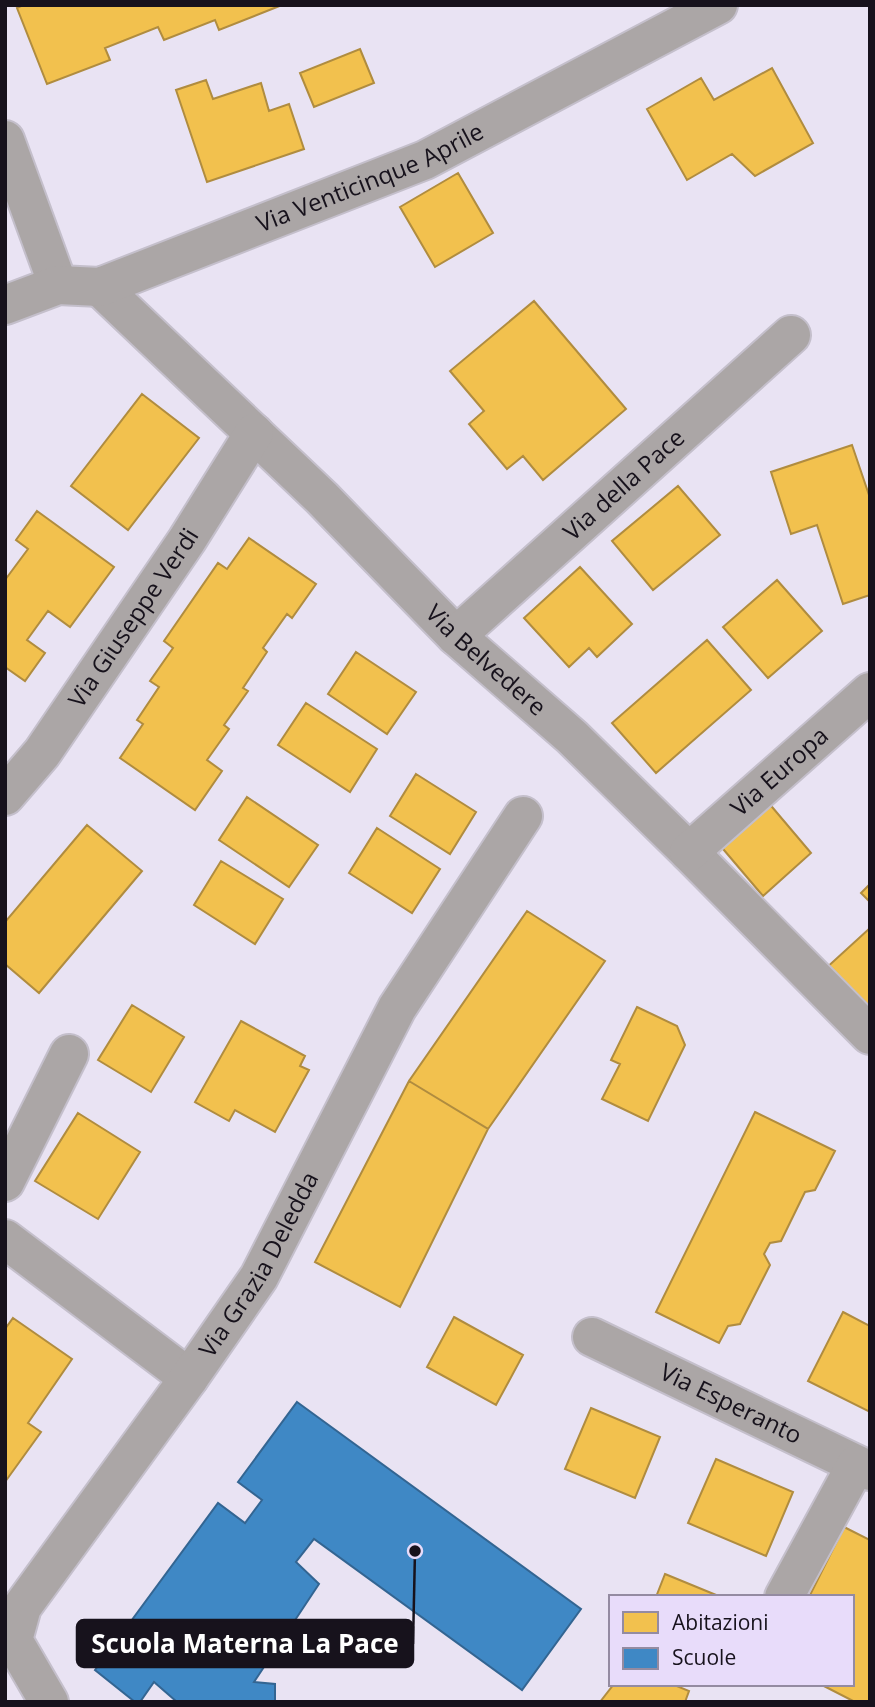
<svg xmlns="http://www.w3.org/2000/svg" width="875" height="1707" font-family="'Open Sans',sans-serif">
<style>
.homes{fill:#f2c14e;stroke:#b08c3f;stroke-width:2}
.schools{fill:#3f88c5;stroke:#336592;stroke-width:2}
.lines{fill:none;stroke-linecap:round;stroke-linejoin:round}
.minor-casing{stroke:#c4bfcb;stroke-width:42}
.minor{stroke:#aba6a6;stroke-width:38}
.labels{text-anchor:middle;stroke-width:7;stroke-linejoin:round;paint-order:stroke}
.street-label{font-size:24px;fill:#17121c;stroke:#e8dcfa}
.leader{fill:none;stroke:#17121c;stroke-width:2.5}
.callout-dot{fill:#17121c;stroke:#e8dcfa;stroke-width:2.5}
.callout{fill:#17121c;stroke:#17121c;stroke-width:2.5}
.callout-label{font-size:26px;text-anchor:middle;font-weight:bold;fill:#fff}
</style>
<rect width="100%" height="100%" fill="#e9e3f3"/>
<path class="homes" d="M 23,5 L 282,5 L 219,30 L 215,20 L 164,40 L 158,27 L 105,48 L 110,60 L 47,84 L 17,8 Z
M 360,49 L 374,83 L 314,107 L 300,73 Z
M 772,68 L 813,143 L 755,176 L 732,154 L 687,180 L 647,109 L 701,78 L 714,100 Z
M 206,80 L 213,99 L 261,83 L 269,111 L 289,104 L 304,149 L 207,182 L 176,90 Z
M 458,173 L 493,233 L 435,267 L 400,207 Z
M 534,301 L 626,409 L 543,480 L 523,456 L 507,469 L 469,424 L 484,411 L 450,371 Z
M 142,394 L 199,438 L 128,530 L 71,486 Z
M 852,445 L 870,498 L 870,595 L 843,604 L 817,525 L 791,534 L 771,472 Z
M 678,486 L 720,535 L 653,590 L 612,541 Z
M 37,511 L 114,567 L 70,627 L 48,611 L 27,640 L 45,653 L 25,681 L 5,667 L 5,580 L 28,549 L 16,540 Z
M 249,538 L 316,584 L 292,618 L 287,614 L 263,648 L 267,652 L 243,688 L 248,691 L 224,725 L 229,729 L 207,760 L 222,771 L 195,810 L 120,758 L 143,724 L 137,720 L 159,687 L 150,681 L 173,648 L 164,641 L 218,563 L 227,569 Z
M 580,567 L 632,624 L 597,657 L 589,648 L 569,667 L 524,618 Z
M 777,580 L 822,631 L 768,678 L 723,627 Z
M 707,640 L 751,690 L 656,773 L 612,723 Z
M 356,652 L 416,692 L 387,734 L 328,694 Z
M 306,703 L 377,749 L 350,792 L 278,745 Z
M 416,774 L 476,812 L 450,854 L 390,816 Z
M 247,797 L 318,845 L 289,887 L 219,840 Z
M 767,801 L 811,853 L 763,896 L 718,843 Z
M 87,825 L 142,871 L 39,993 L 5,964 L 5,922 Z
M 377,828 L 440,869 L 412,913 L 349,873 Z
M 221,861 L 283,899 L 255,944 L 194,905 Z
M 870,884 L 870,902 L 861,893 Z
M 527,911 L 605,961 L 488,1129 L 409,1081 Z
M 870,928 L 870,1020 L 824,970 Z
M 132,1005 L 184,1037 L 151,1092 L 98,1060 Z
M 637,1007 L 677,1026 L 685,1045 L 648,1121 L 602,1099 L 620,1064 L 611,1060 Z
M 241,1021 L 305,1056 L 300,1066 L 309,1070 L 275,1132 L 235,1110 L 229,1121 L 195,1102 Z
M 409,1081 L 488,1129 L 400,1307 L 315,1262 Z
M 755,1112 L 835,1151 L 815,1190 L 805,1192 L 781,1241 L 770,1243 L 764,1254 L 770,1265 L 740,1324 L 728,1326 L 719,1343 L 656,1312 Z
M 78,1113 L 140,1152 L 98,1219 L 35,1181 Z
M 843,1312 L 870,1326 L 870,1412 L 808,1381 Z
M 454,1317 L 523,1355 L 496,1405 L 427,1367 Z
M 13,1318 L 72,1359 L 28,1423 L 41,1432 L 5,1482 L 5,1329 Z
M 591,1408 L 660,1437 L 635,1498 L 565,1469 Z
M 716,1459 L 793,1492 L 766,1556 L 688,1523 Z
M 844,1527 L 870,1540 L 870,1702 L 855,1702 L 820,1684 L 852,1684 L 852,1597 L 809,1597 Z
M 665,1574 L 721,1597 L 656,1597 Z
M 614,1684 L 672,1684 L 689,1691 L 685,1702 L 600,1702 Z"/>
<path class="schools" d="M 297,1402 L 581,1609 L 522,1690 L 314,1539 L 296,1562 L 319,1584 L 254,1682 L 275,1684 L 275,1702 L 177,1702 L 154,1682 L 140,1702 L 135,1702 L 95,1670 L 218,1503 L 245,1523 L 262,1500 L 238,1482 Z"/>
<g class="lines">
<g class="minor-casing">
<g id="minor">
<path d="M 5,140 L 58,285"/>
<path id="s1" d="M 100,287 L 322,498 L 456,636 L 572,737 L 689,852 L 870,1035"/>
<path id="s2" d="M 5,305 L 58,285 L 100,287 L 425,160 L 718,5"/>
<path id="s3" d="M 456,636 L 791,335"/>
<path id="s4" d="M 5,796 L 42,753 L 187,540 L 254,433"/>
<path id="s5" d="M 689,852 L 870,692"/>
<path d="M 5,1182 L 69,1054"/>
<path d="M 5,1239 L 189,1378"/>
<path id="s6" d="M 592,1337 L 870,1471"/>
<path d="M 784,1597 L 856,1465"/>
<path id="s7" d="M 49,1702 L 13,1640 L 22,1607 L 189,1378 L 259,1277 L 397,1008 L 523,816"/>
</g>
</g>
<use href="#minor" class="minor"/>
</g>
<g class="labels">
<g class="street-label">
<text dy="8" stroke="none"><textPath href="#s2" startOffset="390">Via Venticinque Aprile</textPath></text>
<text dy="8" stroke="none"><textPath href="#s3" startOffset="226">Via della Pace</textPath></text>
<text dy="8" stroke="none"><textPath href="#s4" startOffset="220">Via Giuseppe Verdi</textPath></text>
<text dy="8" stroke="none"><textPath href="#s1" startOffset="537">Via Belvedere</textPath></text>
<text dy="8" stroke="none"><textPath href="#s5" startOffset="121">Via Europa</textPath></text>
<text dy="8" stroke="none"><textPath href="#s7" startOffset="523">Via Grazia Deledda</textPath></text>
<text dy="8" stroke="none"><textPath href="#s6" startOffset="154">Via Esperanto</textPath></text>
</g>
</g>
<path class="leader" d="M415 1551L413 1644"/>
<circle class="callout-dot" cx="415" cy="1551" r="7"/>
<rect class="callout" x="77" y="1620" width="336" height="47" rx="7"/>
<g class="callout-label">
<text x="245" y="1653">Scuola Materna La Pace</text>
</g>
<rect width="875" height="1707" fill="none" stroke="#17121c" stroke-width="14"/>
<rect x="609" y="1595" width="245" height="91" fill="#e8dcfa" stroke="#948ba1" stroke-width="2"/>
<rect x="623" y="1612" width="35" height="21" fill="#f2c14e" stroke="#948ba1" stroke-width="2"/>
<text x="672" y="1630" font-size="21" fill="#17121c">Abitazioni</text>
<rect x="623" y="1648" width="35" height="21" fill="#3f88c5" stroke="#948ba1" stroke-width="2"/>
<text x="672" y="1665" font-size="21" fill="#17121c">Scuole</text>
</svg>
